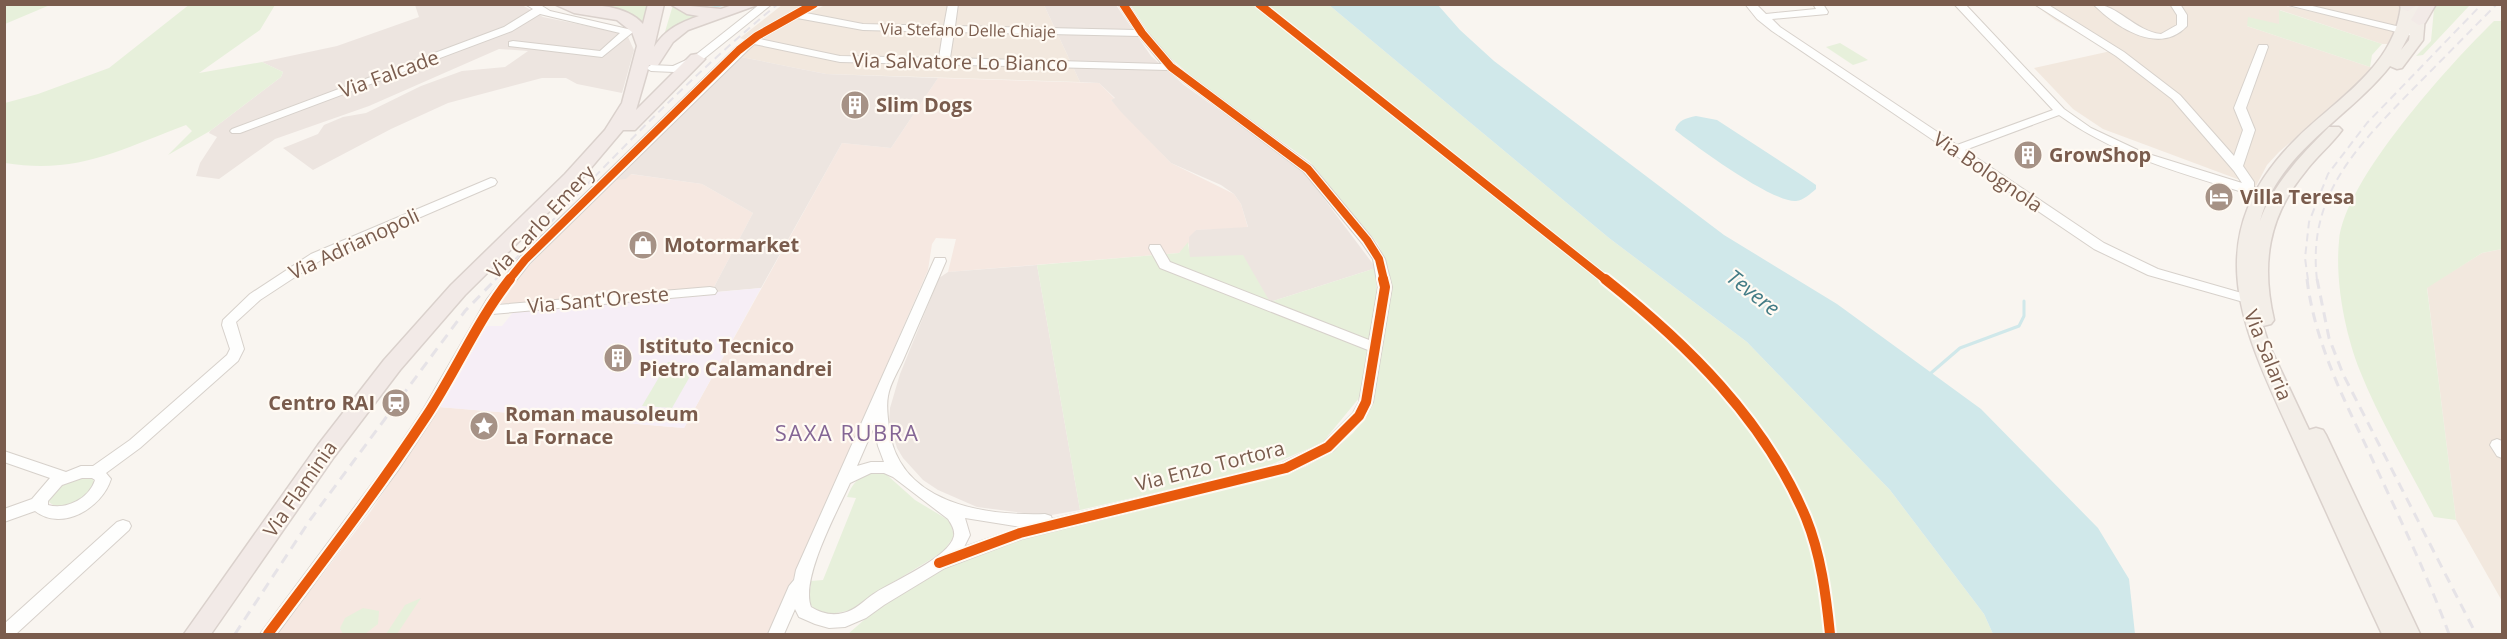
<svg xmlns="http://www.w3.org/2000/svg" width="2507" height="639" font-family="'Open Sans',sans-serif">
<style>
.residential{fill:#f2e8de}
.commercial{fill:#f6e8e1}
.industrial{fill:#ede5e0}
.education{fill:#f6eef6}
.green{fill:#e7f0db}
.water{fill:#d0e8ea}
.lines{fill:none;stroke-linecap:round;stroke-linejoin:round}
.stream-far1{stroke:#d0e8ea;stroke-width:2}
.stream{stroke:#d0e8ea;stroke-width:3}
.minor-casing{stroke:#d7d1cb;stroke-width:2}
.major-casing{stroke:#dad1cc;stroke-width:3}
.highway-casing{stroke:#dad1cc;stroke-width:3}
.minor{fill:#fefefd;fill-rule:evenodd}
.major{fill:#f3eee8;fill-rule:evenodd}
.highway{fill:#f2eae7;fill-rule:evenodd}
.rail-far1{stroke:#e6e3e7;stroke-width:2;stroke-dasharray:8 5;stroke-linecap:butt}
.rail{stroke:#e6e3e7;stroke-width:3;stroke-dasharray:10 7;stroke-linecap:butt}
.cycleway-far1-casing{stroke:#fffaf3;stroke-width:10}
.cycleway-casing{stroke:#fffaf3;stroke-width:14}
.cycleway-far1{stroke:#e8590c;stroke-width:8}
.cycleway{stroke:#e8590c;stroke-width:10}
.labels{text-anchor:middle;stroke-width:4.5;stroke-linejoin:round;paint-order:stroke}
.far-street-label{font-size:16px;fill:#7a5c4d;stroke:#fffaf3}
.street-label{font-size:20px;fill:#7a5c4d;stroke:#fffaf3}
.poi-label{font-size:20px;font-weight:bold;fill:#7a5c4d;stroke:#fffaf3;text-anchor:start}
.water-label{font-size:21px;font-style:italic;fill:#437c86;stroke:#fffaf3}
.quarter-label{font-size:22px;letter-spacing:1.5px;fill:#846695;stroke:#fffaf3}
</style>
<rect width="100%" height="100%" fill="#f9f5f0"/>
<path class="residential" d="M 782,5 L 818,5 L 746,40 L 740,38 Z
M 825,5 L 1044,5 L 1080,82 L 826,74 L 736,56 L 759,38 Z
M 2035,5 L 2282,5 L 2386,28 L 2398,34 L 2392,44 L 2382,44 L 2280,10 L 2279,24 L 2247,26 L 2376,69 L 2279,152 L 2267,165 L 2256,186 L 2103,129 L 2073,109 L 2034,68 L 2111,51 L 2055,20 Z
M 2293,5 L 2401,5 L 2401,29 Z
M 2502,249 L 2502,601 L 2456,520 L 2427,287 L 2482,253 Z"/>
<path class="commercial" d="M 938,78 L 1099,83 L 1115,99 L 1111,100 L 1171,163 L 1234,194 L 1241,204 L 1248,228 L 1196,230 L 1188,245 L 1179,253 L 948,272 L 956,239 L 936,238 L 932,244 L 928,270 L 769,634 L 277,634 L 371,511 L 439,407 L 684,428 L 842,143 L 891,148 Z
M 630,174 L 702,184 L 753,213 L 714,287 L 648,295 L 496,304 L 517,278 L 614,180 Z"/>
<path class="industrial" d="M 415,5 L 522,5 L 543,17 L 622,33 L 628,37 L 634,50 L 622,93 L 577,84 L 566,78 L 542,78 L 448,103 L 391,129 L 313,170 L 283,148 L 318,134 L 324,125 L 343,117 L 366,113 L 421,86 L 462,71 L 505,67 L 528,51 L 499,49 L 369,106 L 275,139 L 219,179 L 196,176 L 200,163 L 217,137 L 209,133 L 210,131 L 281,77 L 283,72 L 262,62 L 337,46 L 419,17 Z
M 1044,5 L 1116,5 L 1151,56 L 1184,85 L 1301,168 L 1376,268 L 1270,302 L 1189,257 L 1189,237 L 1196,230 L 1248,227 L 1241,204 L 1234,194 L 1221,185 L 1171,163 L 1122,113 L 1111,100 L 1115,98 L 1099,83 L 1080,82 Z
M 736,56 L 826,74 L 938,78 L 891,148 L 842,143 L 761,288 L 715,292 L 714,287 L 753,213 L 702,184 L 631,174 L 626,179 L 614,180 Z
M 1037,265 L 1080,510 L 1046,516 L 977,507 L 938,490 L 923,480 L 903,458 L 897,448 L 889,422 L 890,408 L 900,374 L 939,278 L 948,272 Z"/>
<path class="education" d="M 761,288 L 684,428 L 439,407 L 485,326 L 502,326 L 514,311 Z"/>
<path class="green" d="M 5,4 L 50,4 L 50,5 L 5,24 Z
M 190,4 L 275,5 L 260,30 L 199,73 L 262,62 L 283,72 L 281,77 L 210,131 L 168,155 L 192,131 L 186,125 C 121,149 78,175 5,163 L 5,103 L 38,94 L 109,68 Z
M 1130,4 L 1329,5 L 1609,238 L 1747,342 L 1890,490 L 1984,614 L 1993,634 L 848,634 L 872,613 L 949,564 L 990,548 L 1053,529 L 1305,467 L 1333,451 L 1353,433 L 1369,413 L 1386,326 L 1391,294 L 1389,269 L 1378,244 L 1309,161 L 1198,82 L 1159,48 Z
M 2437,4 L 2470,5 L 2423,55 L 2416,56 L 2431,41 L 2434,9 Z
M 621,5 L 649,5 L 644,26 L 596,9 Z
M 673,5 L 688,14 L 713,16 L 683,23 L 664,35 Z
M 2279,10 L 2382,44 L 2372,55 L 2370,67 L 2247,26 L 2248,17 L 2279,24 Z
M 2494,21 L 2502,21 L 2502,249 L 2482,253 L 2427,288 L 2456,520 L 2434,517 C 2410,470 2379,419 2360,371 C 2345,333 2335,282 2339,241 C 2344,180 2450,64 2494,21 Z
M 1840,43 L 1868,60 L 1853,65 L 1826,47 Z
M 1188,242 L 1190,257 L 1243,255 L 1270,302 L 1376,268 L 1377,295 L 1360,397 L 1322,443 L 1263,468 L 1080,510 L 1037,265 L 1179,253 Z
M 668,362 L 697,364 L 672,408 L 642,406 Z
M 880,472 L 887,475 L 915,500 L 950,521 L 954,536 L 943,552 L 875,593 L 853,610 L 830,614 L 814,609 L 809,602 L 811,581 L 823,580 L 856,498 L 847,497 C 854,480 861,474 880,472 Z
M 82,476 L 93,478 L 95,487 C 83,497 64,516 49,502 L 54,489 Z
M 421,598 L 397,634 L 386,634 L 405,605 Z
M 363,608 L 379,611 L 378,624 L 365,634 L 343,634 L 340,628 L 345,618 Z"/>
<path class="water" d="M 1329,5 L 1438,5 L 1460,30 L 1494,61 L 1724,235 L 1837,304 L 1981,409 L 2098,528 L 2129,579 L 2135,634 L 1993,634 L 1984,614 L 1890,490 L 1747,342 L 1609,238 Z
M 1696,116 L 1717,120 L 1803,176 L 1816,185 L 1816,189 C 1810,194 1804,200 1796,201 C 1773,203 1695,146 1675,130 C 1678,120 1686,118 1696,116 Z"/>
<g class="lines">
<path class="stream-far1" d="M 690,4 L 710,8 L 728,4"/>
<path class="stream" d="M 1931,373 L 1960,348 L 2019,326 L 2024,316 L 2024,301"/>
<g class="minor-casing">
<path id="minor" d="M 525,4 L 539,4 L 550,11 L 632,30 L 633,32 L 602,57 L 509,46 L 509,42 L 513,41 L 600,51 L 620,33 L 540,14 L 512,31 L 240,133 L 232,133 L 230,131 L 232,129 L 504,27 L 533,9 Z
M 760,4 L 772,4 L 701,61 L 674,72 L 651,71 L 646,68 L 651,65 L 673,66 L 693,57 Z
M 806,4 L 819,4 L 806,13 L 863,24 L 944,26 L 948,4 L 958,4 L 955,26 L 1135,30 L 1118,4 L 1128,4 L 1146,31 L 1175,65 L 1312,166 L 1371,237 L 1385,259 L 1392,287 L 1373,402 L 1366,416 L 1333,451 L 1291,472 L 1022,539 L 945,568 L 884,605 L 866,618 L 845,627 L 829,628 L 815,624 L 799,617 L 795,609 L 784,634 L 768,634 L 789,586 L 794,580 L 796,570 L 935,258 L 945,258 L 946,261 C 932,293 918,326 904,358 C 899,370 890,383 888,396 C 886,406 888,418 889,428 C 898,503 983,516 1045,514 L 1051,516 L 1052,519 L 1282,463 L 1323,443 L 1353,413 L 1359,402 L 1368,350 L 1160,268 L 1149,248 L 1150,245 L 1160,245 L 1170,262 L 1369,340 L 1378,287 L 1373,259 L 1362,243 L 1304,172 L 1168,70 L 840,62 L 754,44 L 530,263 L 497,305 L 710,287 L 715,288 L 717,291 L 715,294 L 492,314 L 434,416 L 399,469 L 277,634 L 260,634 L 389,461 L 424,408 L 487,299 L 520,257 L 735,48 L 753,34 ZM 797,18 L 863,30 L 943,32 L 939,58 L 840,56 L 760,39 ZM 954,32 L 1139,36 L 1162,64 L 950,58 ZM 874,427 L 878,446 L 884,462 L 871,462 L 857,466 ZM 871,473 L 884,473 L 893,477 L 948,519 C 951,524 955,529 954,536 C 949,558 893,581 875,593 C 864,600 855,611 843,613 C 831,616 821,613 811,607 C 800,579 837,512 850,483 ZM 965,518 L 1021,527 L 964,547 L 970,535 Z
M 1745,4 L 1756,4 L 1766,14 L 1816,9 L 1813,4 L 1823,4 L 1828,12 L 1827,14 L 1772,19 L 1780,27 L 1957,145 L 2053,110 L 1954,4 L 1965,4 L 2064,109 L 2091,128 L 2142,152 L 2242,183 L 2234,171 L 2172,99 L 2116,56 L 2034,4 L 2047,4 L 2124,52 L 2180,95 L 2234,156 L 2243,130 L 2234,108 L 2258,47 L 2259,45 L 2267,45 L 2268,47 L 2246,108 L 2255,130 L 2243,166 L 2254,182 L 2254,187 L 2283,196 L 2285,199 L 2283,202 L 2275,202 C 2200,178 2123,161 2059,115 L 1965,150 L 2104,243 L 2158,269 L 2252,296 L 2254,299 L 2247,303 L 2148,275 L 2094,249 L 1772,31 L 1757,19 Z
M 2093,4 C 2118,4 2134,31 2161,34 L 2177,25 L 2177,15 L 2170,4 L 2180,4 L 2187,15 L 2187,26 C 2159,56 2116,27 2093,4 Z
M 2284,4 L 2304,4 L 2417,31 L 2418,33 L 2413,36 Z
M 491,178 L 495,179 L 497,182 L 495,185 L 321,260 L 260,300 L 236,322 L 244,349 L 238,361 L 140,448 L 106,473 L 111,479 C 102,508 62,532 35,511 L 4,522 L 4,509 L 32,499 L 50,478 L 4,462 L 4,451 L 66,472 L 81,466 L 93,466 L 130,440 L 227,355 L 230,349 L 222,325 L 223,320 L 250,294 L 311,254 ZM 82,478 L 92,478 L 95,480 C 89,499 66,510 48,505 L 48,501 L 62,485 Z
M 2497,439 L 2502,441 L 2502,458 L 2497,456 L 2490,445 L 2492,441 Z
M 123,520 L 129,522 L 131,526 L 129,530 L 16,634 L 4,634 L 4,624 L 117,522 Z"/>
</g>
<g class="major-casing">
<path id="major" d="M 2401,4 L 2426,4 L 2423,40 L 2402,68 L 2397,69 L 2390,66 C 2349,118 2278,152 2260,221 C 2273,184 2302,154 2329,127 L 2339,127 L 2342,130 C 2331,145 2316,157 2305,172 C 2268,217 2261,264 2274,320 L 2271,324 L 2263,326 L 2269,345 L 2309,430 L 2316,428 L 2323,430 L 2326,435 L 2420,634 L 2382,634 C 2354,574 2327,513 2299,452 C 2248,338 2190,242 2298,137 C 2338,98 2396,65 2401,4 ZM 2410,33 L 2409,40 L 2401,50 Z"/>
</g>
<g class="highway-casing">
<path id="highway" d="M 554,4 C 581,4 624,2 643,24 L 648,4 L 664,4 L 654,47 C 666,29 679,23 699,16 L 687,14 L 670,4 L 721,9 L 735,4 L 760,4 L 688,30 L 673,42 L 658,65 L 649,65 L 636,110 L 691,55 L 697,54 L 705,59 L 635,130 L 623,130 L 579,182 L 465,295 L 400,370 L 334,457 L 211,634 L 184,634 L 318,445 L 384,360 L 451,285 L 565,174 L 605,130 L 622,103 L 637,46 L 632,32 L 617,20 L 574,13 Z
M 2399,4 L 2415,4 L 2416,6 L 2408,11 L 2402,9 Z
M 2420,4 L 2436,4 L 2425,23 L 2419,25 L 2411,20 Z"/>
</g>
<use href="#minor" class="minor"/>
<use href="#major" class="major"/>
<use href="#highway" class="highway"/>
<path class="rail-far1" d="M 495,280 C 587,186 676,87 778,4
M 2308,280 L 2305,258 L 2309,222 L 2328,174 L 2367,123 L 2482,4
M 2317,280 C 2307,196 2356,148 2410,92 C 2439,63 2468,33 2497,4"/>
<path class="rail" d="M 2307,279 C 2314,339 2342,396 2368,450 C 2396,511 2426,571 2449,634
M 2317,279 L 2329,338 L 2343,374 L 2476,634
M 235,634 L 310,520 L 465,311 L 496,279"/>
<g class="cycleway-far1-casing">
<path id="cycleway-far1" d="M 1123,4 L 1142,33 L 1171,67 L 1308,169 L 1367,240 L 1379,259 L 1384,280
M 1259,4 L 1606,280
M 509,280 L 525,260 L 739,50 L 757,36 L 814,4"/>
</g>
<g class="cycleway-casing">
<path id="cycleway" d="M 1605,279 C 1687,344 1765,420 1806,518 C 1821,555 1826,595 1830,634
M 939,563 L 1020,533 L 1286,468 L 1328,447 L 1359,416 L 1366,402 L 1385,287 L 1383,279
M 268,634 C 322,562 377,491 427,415 C 456,371 477,321 510,279"/>
</g>
<use href="#cycleway-far1" class="cycleway-far1"/>
<use href="#cycleway" class="cycleway"/>
</g>
<defs>
<g id="building-disc" transform="scale(1.5)"><circle r="9.5" fill="#a69286" stroke="#fffaf3"/><path d="M-4-6H4V6H1V3H-1V6H-4ZM-2.5-4.3h1.7v1.8h-1.7ZM.8-4.3h1.7v1.8H.8ZM-2.5-1h1.7V.8h-1.7ZM.8-1h1.7V.8H.8Z" fill="#fff"/></g>
<g id="hotel-disc" transform="scale(1.5)"><circle r="9.5" fill="#a69286" stroke="#fffaf3"/><path d="M-6-4.5h1.5V1H6V5H4.5V3h-9V5H-6ZM-4 0a1.8 1.8 0 1 1 3.6 0ZM.5 0V-2.5h3Q6-2.5 6 0Z" fill="#fff"/></g>
<g id="shop-disc" transform="scale(1.5)"><circle r="9.5" fill="#a69286" stroke="#fffaf3"/><path d="M-5-2.5h2.3a2.7 3.5 0 0 1 5.4 0H5L5.5 6h-11ZM-1.5-2.5h3a1.5 2.3 0 0 0-3 0Z" fill="#fff"/></g>
<g id="station-disc" transform="scale(1.5)"><circle r="9.5" fill="#a69286" stroke="#fffaf3"/><path d="M-3-6H3Q5-6 5-4V2Q5 4 3 4L4.5 6H3L1.5 4h-3L-3 6H-4.5L-3 4Q-5 4-5 2V-4Q-5-6-3-6ZM-3.5-4v3h7v-3ZM-3.5 1v1.5H-2V1ZM2 1v1.5H3.5V1Z" fill="#fff"/></g>
<g id="sight-disc" transform="scale(1.5)"><circle r="9.5" fill="#a69286" stroke="#fffaf3"/><path d="M0-6L1.8-2.2L6-1.7L2.9 1.2L3.7 5.4L0 3.3L-3.7 5.4L-2.9 1.2L-6-1.7L-1.8-2.2Z" fill="#fff"/></g>
</defs>
<g fill-rule="evenodd">
<use href="#building-disc" x="855" y="105"/>
<use href="#building-disc" x="2028" y="155"/>
<use href="#hotel-disc" x="2219" y="197"/>
<use href="#shop-disc" x="643" y="245"/>
<use href="#building-disc" x="618" y="358"/>
<use href="#station-disc" x="396" y="403"/>
<use href="#sight-disc" x="484" y="426"/>
</g>
<g class="labels">
<g class="far-street-label">
<text transform="translate(968 30) rotate(1)" y="6">Via Stefano Delle Chiaje</text>
</g>
<g class="street-label">
<text transform="translate(960 62) rotate(1)" y="7">Via Salvatore Lo Bianco</text>
<text transform="translate(389 74) rotate(-20)" y="7">Via Falcade</text>
<text transform="translate(1988 172) rotate(34)" y="7">Via Bolognola</text>
<text transform="translate(541 222) rotate(-47)" y="7">Via Carlo Emery</text>
<text transform="translate(354 244) rotate(-25)" y="7">Via Adrianopoli</text>
<text transform="translate(598 300) rotate(-5)" y="7">Via Sant'Oreste</text>
<text transform="translate(2268 355) rotate(68)" y="7">Via Salaria</text>
<text transform="translate(1210 466) rotate(-14)" y="7">Via Enzo Tortora</text>
<text transform="translate(300 489) rotate(-55)" y="7">Via Flaminia</text>
</g>
<g class="poi-label">
<text x="876" y="112">Slim Dogs</text>
<text x="2049" y="162">GrowShop</text>
<text x="2240" y="204">Villa Teresa</text>
<text x="664" y="252">Motormarket</text>
<text x="639" y="353">Istituto Tecnico<tspan x="639" dy="23">Pietro Calamandrei</tspan></text>
<text x="375" y="410" text-anchor="end">Centro RAI</text>
<text x="505" y="421">Roman mausoleum<tspan x="505" dy="23">La Fornace</tspan></text>
</g>
<g class="water-label">
<text transform="translate(1753 293) rotate(38)" y="7">Tevere</text>
</g>
<g class="quarter-label">
<text x="847" y="441">SAXA RUBRA</text>
</g>
</g>
<rect width="2507" height="639" fill="none" stroke="#7a5c4d" stroke-width="12"/>
</svg>
